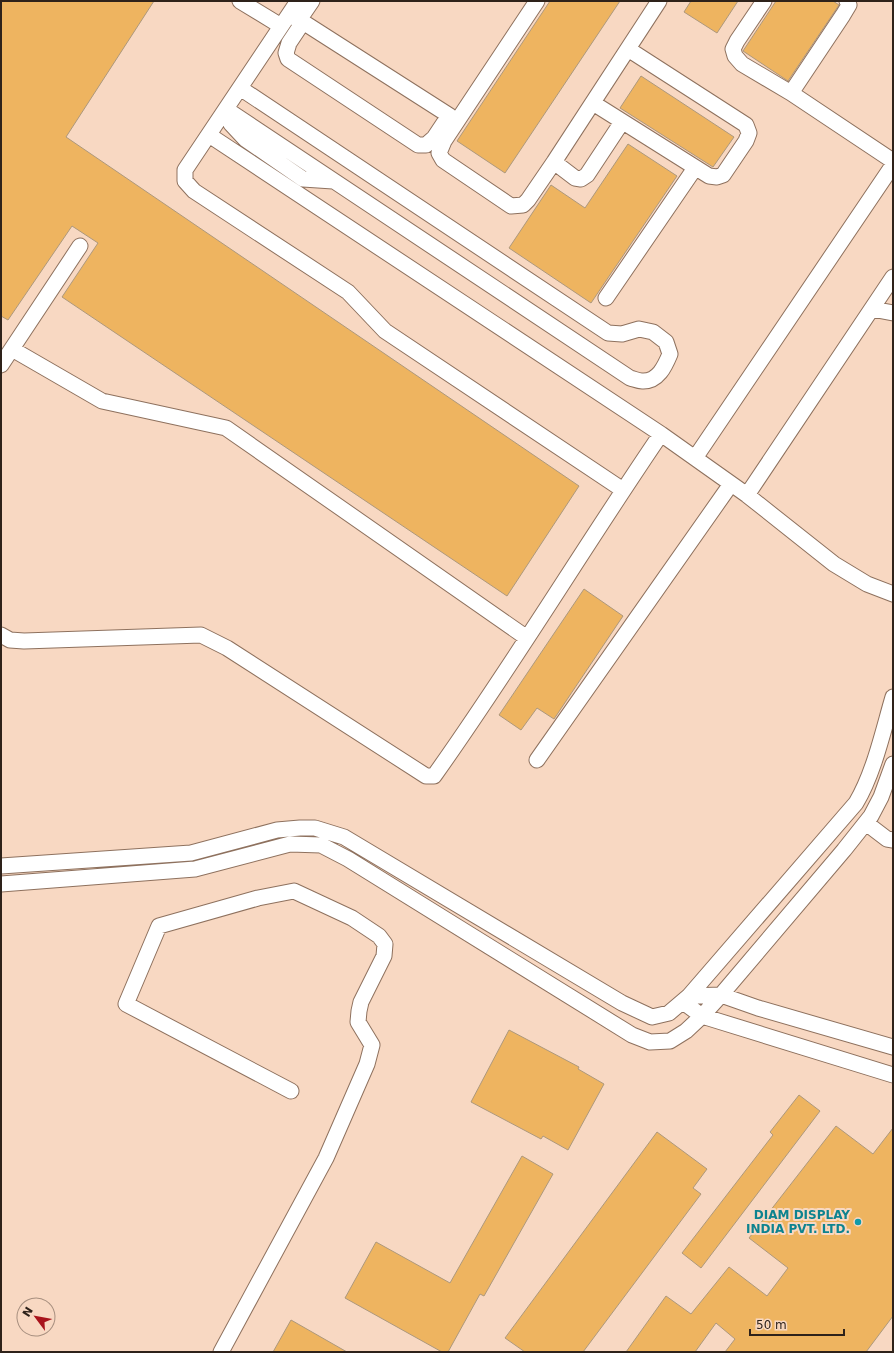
<svg xmlns="http://www.w3.org/2000/svg" width="894" height="1353" font-family="'DejaVu Sans',sans-serif">
<style>
.building{fill:#eeb460;stroke:#ad987c}
.lines{fill:none;stroke-linecap:round;stroke-linejoin:round}
.minor-casing{stroke:#8e715e;stroke-width:17}
.minor{stroke:#fff;stroke-width:15}
.culture-dot{fill:#0f9aa8;stroke:#f8d8c2;stroke-width:1.5}
.labels{text-anchor:middle;stroke-width:4;stroke-linejoin:round;paint-order:stroke}
.culture-label{font-size:12px;font-weight:bold;fill:#0d838f;stroke:#f8d8c2;text-anchor:end}
</style>
<rect width="100%" height="100%" fill="#f8d8c2"/>
<path class="building" d="M 1,1 L 154,1 L 66,137 L 579,486 L 507,596 L 62,297 L 98,243 L 72,226 L 8,320 L 1,316 Z
M 550,1 L 620,1 L 505,173 L 457,141 Z
M 691,1 L 738,1 L 717,33 L 684,12 Z
M 776,1 L 833,1 L 839,5 L 788,81 L 743,51 Z
M 641,76 L 734,137 L 713,167 L 620,108 Z
M 628,144 L 677,176 L 591,303 L 509,248 L 551,185 L 585,208 Z
M 584,589 L 623,616 L 554,719 L 537,708 L 521,730 L 499,715 Z
M 509,1030 L 579,1067 L 578,1069 L 604,1084 L 568,1150 L 543,1136 L 541,1139 L 471,1102 Z
M 799,1095 L 820,1111 L 701,1268 L 682,1253 L 773,1135 L 770,1132 Z
M 836,1126 L 873,1154 L 893,1128 L 893,1316 L 866,1352 L 725,1352 L 735,1339 L 716,1323 L 695,1352 L 626,1352 L 666,1296 L 691,1314 L 729,1267 L 767,1296 L 788,1268 L 749,1238 Z
M 657,1132 L 707,1169 L 693,1188 L 701,1194 L 583,1352 L 525,1352 L 505,1338 Z
M 522,1156 L 553,1174 L 484,1296 L 480,1294 L 448,1352 L 442,1352 L 345,1298 L 376,1242 L 450,1283 Z
M 291,1320 L 347,1352 L 273,1352 Z"/>
<g class="lines">
<g class="minor-casing">
<path id="minor" d="M 240,1 L 281,26
M 298,1 L 185,170 L 185,181 L 194,191 L 348,292 L 385,331 L 623,490
M 537,1 L 444,141 L 439,153 L 443,160 L 511,206 L 523,205 L 528,200 L 554,162 L 659,1
M 764,1 L 737,41 L 733,49 L 735,56 L 742,64 L 791,93 L 893,161
M 295,18 L 303,22 L 450,116
M 299,20 L 312,1
M 303,22 L 289,43 L 286,53 L 288,59 L 418,145 L 426,145 L 434,138 L 444,123
M 791,93 L 843,15 L 849,5 L 847,1
M 593,103 L 709,176 L 717,177 L 723,175 L 746,141 L 749,133 L 746,125 L 628,49
M 226,109 L 630,378 C 634,379 638,381 642,381 C 658,382 665,366 670,354 L 666,342 L 653,332 L 639,329 L 622,334 L 608,333 L 240,88
M 226,110 L 231,124 L 245,139 L 303,179 L 333,181
M 209,135 L 661,434 L 747,495 L 834,564 L 867,584 L 893,594
M 554,162 L 575,178 L 581,179 L 587,175 L 622,122
M 606,298 L 695,168
M 872,309 L 893,313
M 12,349 L 102,401 L 226,428 L 527,638
M 1,365 L 80,246
M 695,458 L 893,165
M 747,495 L 893,277
M 1,635 L 10,640 L 24,641 L 201,635 L 227,648 L 426,776 L 434,776 C 513,665 584,547 661,434
M 537,760 L 731,484
M 866,823 L 887,839 L 893,840
M 1,866 L 191,853 L 277,830 L 300,828 L 315,828 L 344,837 L 622,1003 L 652,1017 L 669,1013 L 689,996 L 856,803 C 874,773 883,731 893,697
M 1,884 L 195,869 L 290,844 L 321,845 L 348,859 L 632,1035 L 650,1042 L 670,1041 L 686,1031 L 702,1016 L 721,995 L 844,850 L 871,816 L 881,797 L 893,764
M 689,996 L 721,995 L 758,1008 L 893,1047
M 683,1002 L 702,1016 L 893,1075
M 221,1352 L 326,1158 L 367,1064 L 372,1045 L 358,1022 L 359,1011 L 361,1002 L 384,956 L 385,944 L 379,936 L 352,918 L 294,891 L 258,898 L 159,926 L 126,1004 L 291,1091"/>
</g>
<use href="#minor" class="minor"/>
</g>
<circle class="culture-dot" cx="858" cy="1222" r="4"/>
<g class="labels">
<g class="culture-label">
<text x="850" y="1219">DIAM DISPLAY<tspan x="850" dy="14">INDIA PVT. LTD.</tspan></text>
</g>
</g>
<rect width="894" height="1353" fill="none" stroke="#2e221a" stroke-width="4"/>
<g transform="translate(36 1317) rotate(302)"><circle r="19" fill="#f8d8c2" stroke="#a78f7f"/>
<path d="M0-3L7 15L0 10L-7 15Z" fill="#a8131b"/>
<text y="-6" font-size="11" font-weight="bold" text-anchor="middle" fill="#2e221a">N</text>
</g>
<path d="M750 1329v6h94v-6" fill="none" stroke="#2e221a" stroke-width="2"/>
<text x="756" y="1329" font-size="12" fill="#2e221a" stroke="#f8d8c2" stroke-width="3" paint-order="stroke">50 m</text>
</svg>
